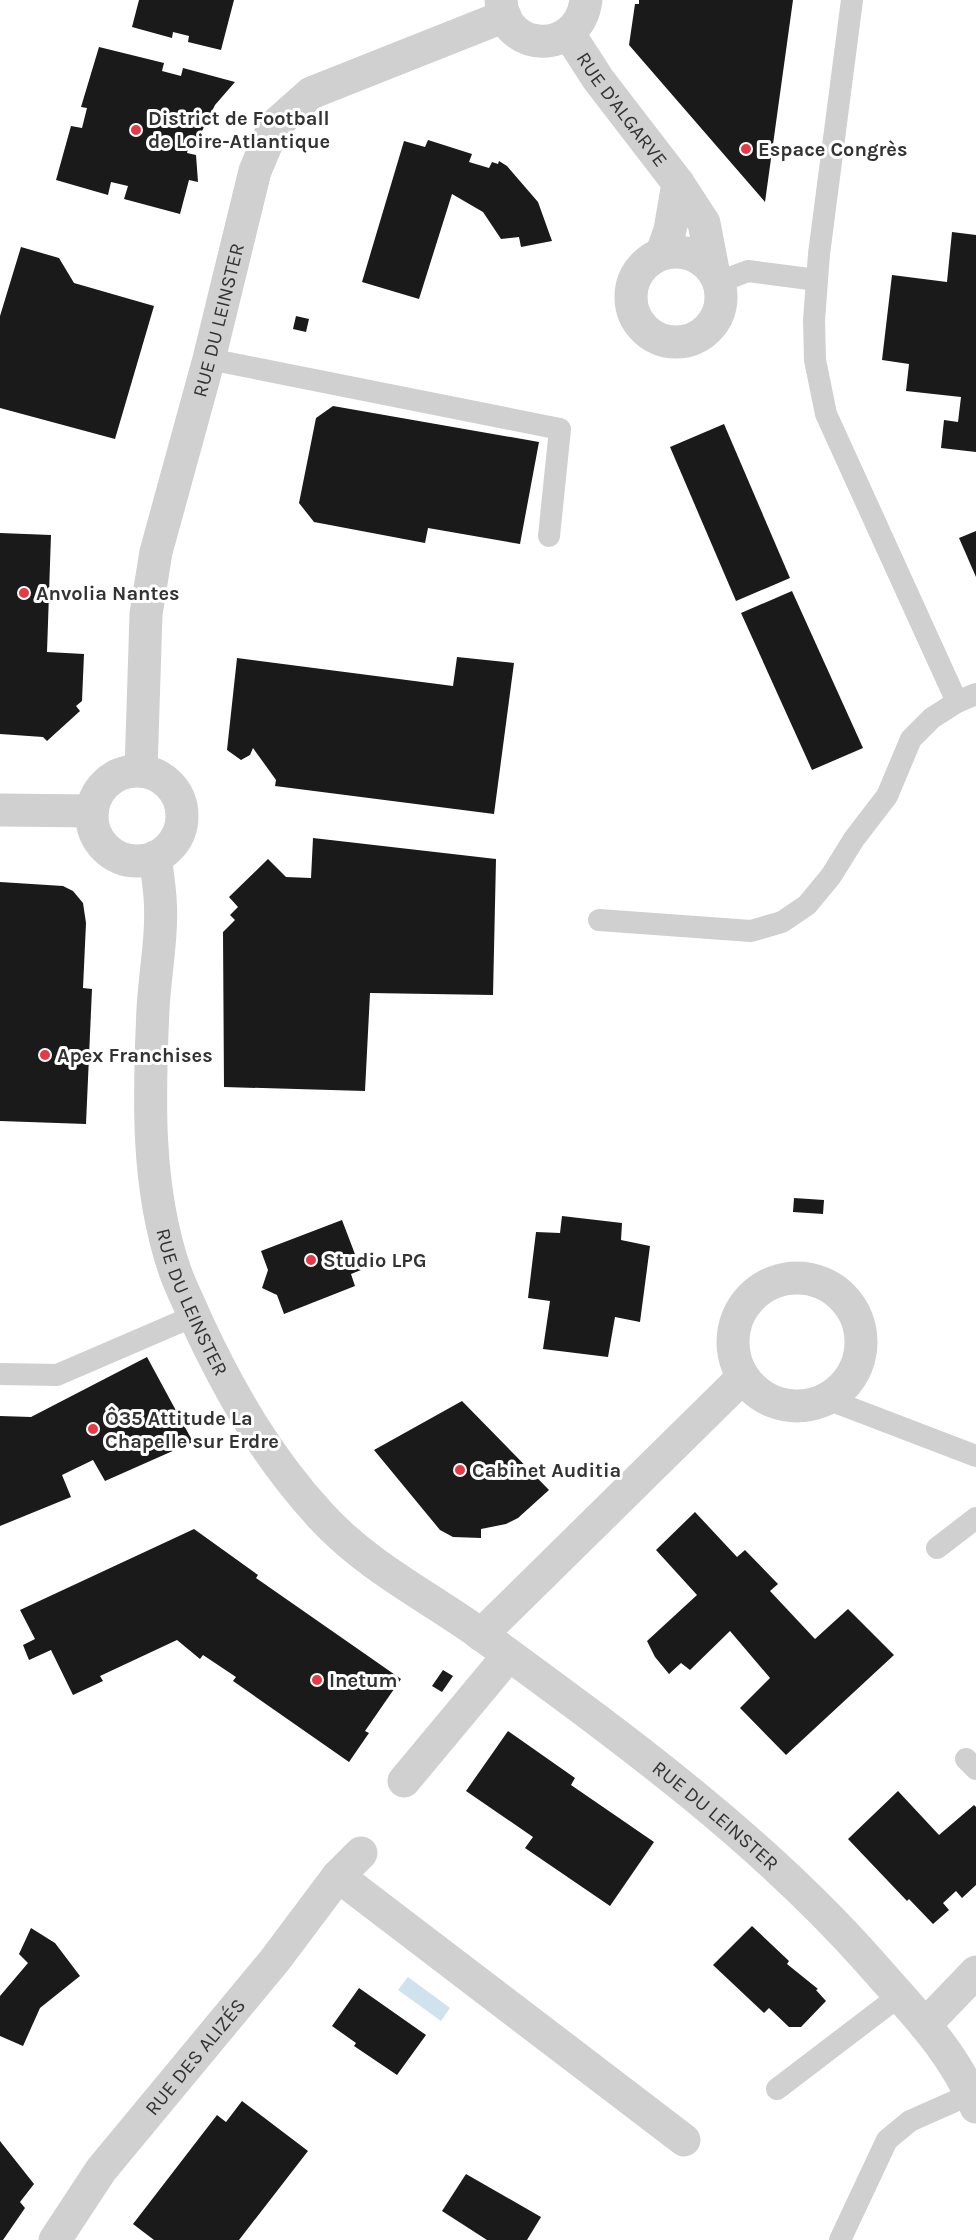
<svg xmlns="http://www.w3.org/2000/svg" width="976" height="2240" viewBox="0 0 976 2240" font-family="Karla,sans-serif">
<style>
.water{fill:#cfe2ee}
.building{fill:#1a1a1a}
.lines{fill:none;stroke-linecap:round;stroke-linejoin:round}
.lane{stroke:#d0d0d0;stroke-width:22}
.street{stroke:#d0d0d0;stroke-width:33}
.poi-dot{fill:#e63946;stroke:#fff;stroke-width:2}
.labels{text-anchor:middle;stroke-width:6;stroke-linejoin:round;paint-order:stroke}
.street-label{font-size:20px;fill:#333;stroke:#fff}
.poi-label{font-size:20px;font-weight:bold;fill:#333;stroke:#fff;text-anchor:start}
</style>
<rect width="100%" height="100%" fill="#fff"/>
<path class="water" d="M408,1977l42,31 -9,13 -43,-31z"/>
<g class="building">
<path d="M139,0h95l-13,50 -33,-8 1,-6 -16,-4 -1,6 -40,-11z"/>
<path d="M639,0h154l-28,202 -136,-157 6,-41h4z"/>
<path d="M99,47l65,16 -2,8 19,5 2,-8 52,14 -20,23 -17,34 -7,-1 -4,15 9,2 2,27 -9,-2 -9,34 -56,-15 4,-13 -17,-4 -3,13 -52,-15 15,-54 11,2 5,-20 -6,-1z"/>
<path d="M428,140l44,14 -3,8 20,6 3,-6 6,2 1,-3 8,5 31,36 14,39 -31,6 -2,-10 -18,2 -18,-27 -31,-18 -33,105 -57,-17 42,-141 21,6z"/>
<path d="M952,232l24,3v217l-35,-4 3,-28 14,2 3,-25 -55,-6 3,-27 -27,-4 10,-85 55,7z"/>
<path d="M21,247l38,11 15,25 80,23 -39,133 -115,-31v-92z"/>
<path d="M296,316l13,3 -3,13 -13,-3z"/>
<path d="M333,406l206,36 -19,102 -92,-16 -3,15 -111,-21 -15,-19 17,-85z"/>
<path d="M724,424l66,154 -54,23 -66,-154z"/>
<path d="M976,531v46l-17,-39z"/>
<path d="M0,533l51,2 -4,117 37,2 -2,47 -6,5 4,5 -33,30 -4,-4 -43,-3z"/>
<path d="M792,591l71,157 -51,22 -71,-157z"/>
<path d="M457,657l57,6 -20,151 -219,-28 1,-6 -23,-32 -3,7 -9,5 -14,-10 10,-92 216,28z"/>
<path d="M313,838l183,21 -3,136 -123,-2 -5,98 -141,-4 -1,-155 12,-12 -5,-5 8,-8 -9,-10 39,-38 18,18 25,1z"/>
<path d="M0,882l63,4 10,5 10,12 3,20 -3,65 9,1 -6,135 -86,-3z"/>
<path d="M794,1198l30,2 -1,14 -30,-2z"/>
<path d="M562,1216l60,7 -1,17 29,6 -10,76 -25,-5 -7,40 -65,-8 7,-48 -22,-3 8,-66 24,1z"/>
<path d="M342,1220l19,50 -10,4 4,12 -71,28 -7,-19 -15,-7 6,-18 -7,-19z"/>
<path d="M147,1357l46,85 -88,39 -12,-21 -31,15 9,22 -71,29v-110l31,1z"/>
<path d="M462,1401l87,89 -31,28 -12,6 -25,5v9l-28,-1 -13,-7 -66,-80z"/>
<path d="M695,1512l42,45 8,-7 33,34 -8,7 45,48 33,-30 46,46 -108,100 -46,-47 30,-30 -40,-47 -40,39 -9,-7 -12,11 -14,-17 -8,-16 50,-46 -41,-45z"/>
<path d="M194,1529l64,46 -2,3 145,101 -36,52 4,2 -20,29 -116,-81 3,-4 -33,-22 -3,4 -23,-19 -77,36 3,5 -30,14 -22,-45 -22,10 -6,-15 12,-6 -15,-29z"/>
<path d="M443,1670l10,6 -11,16 -10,-6z"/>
<path d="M508,1731l67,47 -4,7 83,57 -44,64 -85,-58 8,-11 -67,-46z"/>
<path d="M898,1791l41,44 35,-30 2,2v78l-14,13 -6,-7 -13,12 6,7 -16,14 -24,-25 -2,2 -59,-62z"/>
<path d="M752,1926l37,35 -2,3 31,25 -2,1 10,11 -25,26h-12l-20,-19 -5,5 -51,-48z"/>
<path d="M31,1928l24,15 25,33 -40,32 -17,38 -23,-10v-40l28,-33 -9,-9z"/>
<path d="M359,1988l67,47 -29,40 -43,-29 2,-3 -24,-17z"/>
<path d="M242,2101l66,50 -69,89h-85l-21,-16 84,-109 9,7z"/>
<path d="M0,2141l34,43 -14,18 5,6 -22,32h-3z"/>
<path d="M466,2174l75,43 -14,23h-40l-45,-29z"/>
</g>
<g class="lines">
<g class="lane">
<path d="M852,0l-33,254 -5,66 1,40 11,54 131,288 19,-8"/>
<path d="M719,282l29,-11 69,9"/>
<path d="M209,359l351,70 -11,107"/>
<path d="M599,920l152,11 31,-9 25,-17 24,-29 23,-37 33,-43 24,-57 21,-21 25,-16"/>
<path d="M0,1374l57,1 137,-59"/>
<path d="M827,1399l149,57"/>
<path d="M937,1548l39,-30"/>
<path d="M966,1759l10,10"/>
<path d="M777,2089l122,-93"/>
<path d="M840,2240l47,-100 23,-19 61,-27"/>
</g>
<g class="street">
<path d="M501,0c3,54 78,56 85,0"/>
<path id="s1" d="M569,34l29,45 80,104 26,40 9,47"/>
<circle cx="676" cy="297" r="45"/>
<path d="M662,253l8,-23 8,-47"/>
<path id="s2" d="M141,771l5,-157 10,-62 53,-193 46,-188 19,-45 37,-33 194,-77"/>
<circle cx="137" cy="816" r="45"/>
<path d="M0,810l92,1"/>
<path id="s3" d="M155,857c2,13 4,27 5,40 3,36 -5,75 -7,112 -4,87 -7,178 22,262 6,17 15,34 22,51 33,71 71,137 125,195 46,50 106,79 160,118 135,99 274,199 386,325 40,46 85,89 108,147"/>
<circle cx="797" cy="1342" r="64"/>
<path d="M481,1635l262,-258"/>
<path d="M404,1781l104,-125"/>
<path d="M338,1876l346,264"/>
<path d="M925,2025l51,-53"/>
<path id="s4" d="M55,2240l46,-70 174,-210 63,-84 23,-23"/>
</g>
</g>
<g class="poi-dot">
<circle cx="136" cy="130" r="6"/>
<circle cx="746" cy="149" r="6"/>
<circle cx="24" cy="593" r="6"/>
<circle cx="45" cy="1055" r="6"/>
<circle cx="311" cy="1260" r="6"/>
<circle cx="93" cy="1429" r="6"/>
<circle cx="460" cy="1470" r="6"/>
<circle cx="317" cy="1680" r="6"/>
</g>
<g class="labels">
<g class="street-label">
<text dy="7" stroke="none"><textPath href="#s1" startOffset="92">RUE D'ALGARVE</textPath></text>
<text dy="7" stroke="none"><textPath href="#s2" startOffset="460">RUE DU LEINSTER</textPath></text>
<text dy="7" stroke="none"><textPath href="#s3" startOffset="452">RUE DU LEINSTER</textPath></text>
<text dy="7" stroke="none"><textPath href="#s3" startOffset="1200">RUE DU LEINSTER</textPath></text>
<text dy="7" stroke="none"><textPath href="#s4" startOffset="231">RUE DES ALIZÉS</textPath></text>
</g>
<g class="poi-label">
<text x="148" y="125">District de Football<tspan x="148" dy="23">de Loire-Atlantique</tspan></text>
<text x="758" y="156">Espace Congrès</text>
<text x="36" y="600">Anvolia Nantes</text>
<text x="57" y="1062">Apex Franchises</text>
<text x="323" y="1267">Studio LPG</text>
<text x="105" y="1425">Ô35 Attitude La<tspan x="105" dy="23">Chapelle sur Erdre</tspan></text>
<text x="472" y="1477">Cabinet Auditia</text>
<text x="329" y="1687">Inetum</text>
</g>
</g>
</svg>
